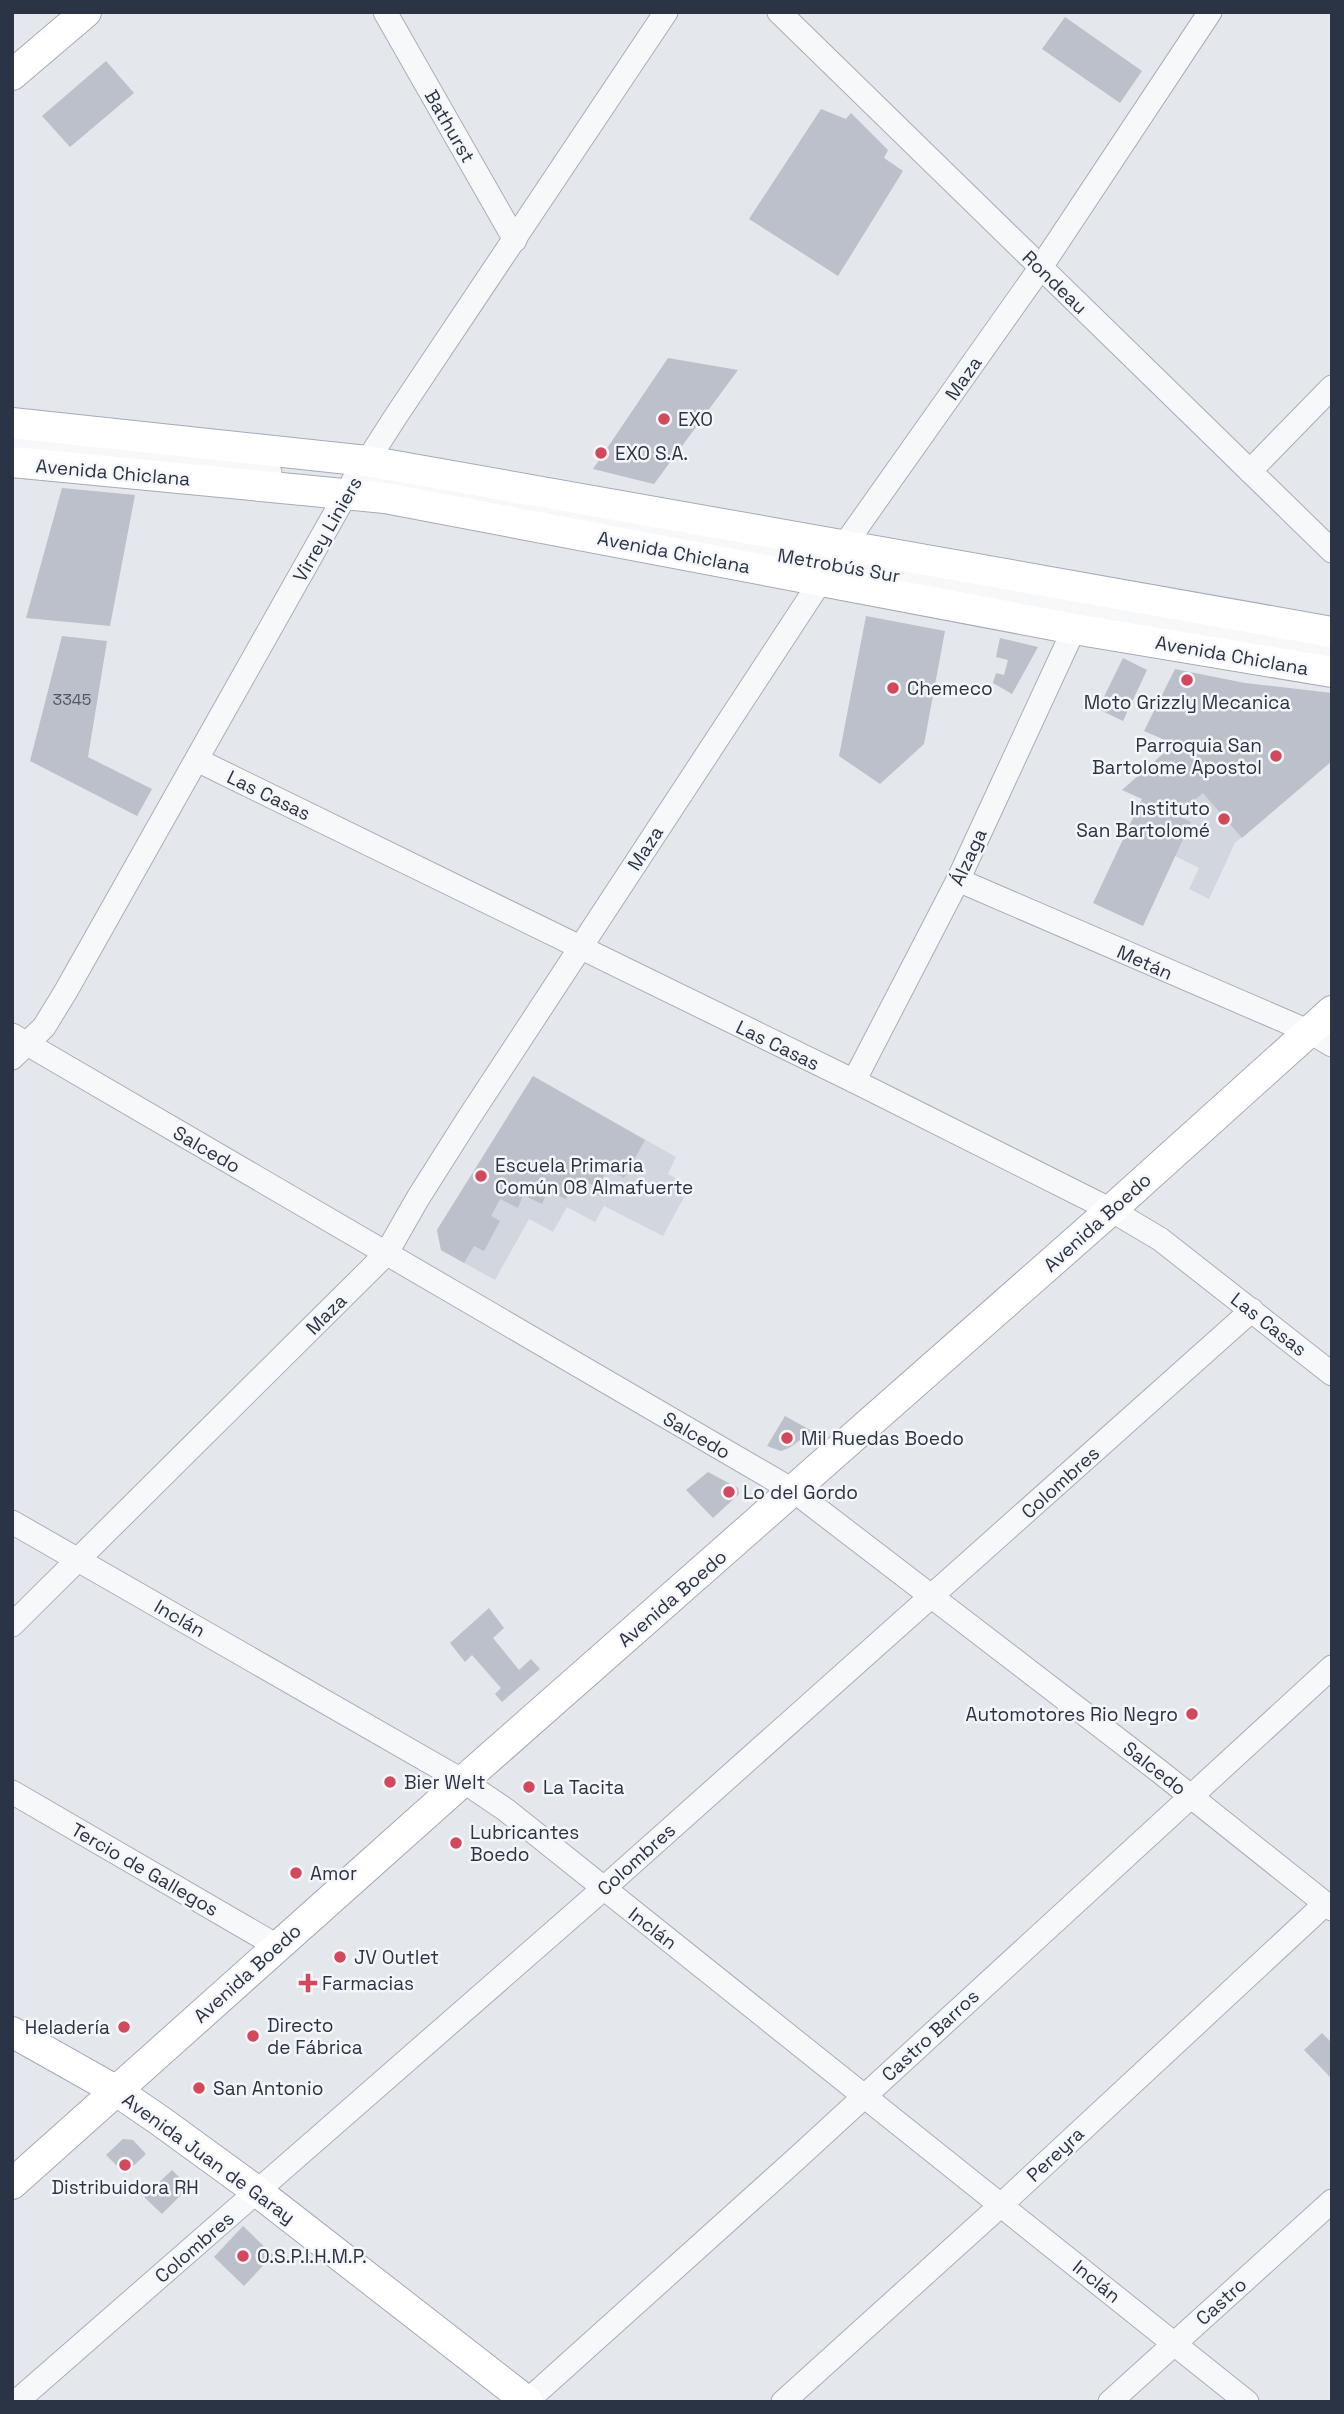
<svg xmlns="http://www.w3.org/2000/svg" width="1344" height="2414" viewBox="0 0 1344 2414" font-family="'Space Grotesk',sans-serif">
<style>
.built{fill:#d2d6de}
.building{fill:#bbc0ca}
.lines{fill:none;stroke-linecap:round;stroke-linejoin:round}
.minor-casing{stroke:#a9aeb7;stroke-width:25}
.major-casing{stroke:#a3abb8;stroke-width:32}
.minor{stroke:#f7f8fa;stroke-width:23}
.major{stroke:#fff;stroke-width:30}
.poi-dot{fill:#d1495b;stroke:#f4f6f9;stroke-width:2.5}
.labels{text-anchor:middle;stroke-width:5;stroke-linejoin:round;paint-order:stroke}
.number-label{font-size:16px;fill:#4f5766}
.street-label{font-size:19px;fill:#2b3445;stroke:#f4f6f9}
.poi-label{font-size:19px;fill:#2b3445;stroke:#f4f6f9;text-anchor:start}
</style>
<rect width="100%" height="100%" fill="#e4e7ec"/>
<g class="built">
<path d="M1332,761l-97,82 -26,56 -20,-10 10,-21 -24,-12 1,-41 44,-37z"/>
<path d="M533,1076l143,81 -8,17 22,12 -27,50 -59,-30 -9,16 -28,-15 -14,25 -24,-13 -34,61 -54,-30 -4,-20z"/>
</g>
<g class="building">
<path d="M1065,17l77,54 -22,32 -78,-54z"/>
<path d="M106,61l28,32 -64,54 -28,-31z"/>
<path d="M821,109l25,10 5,-6 37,37 -4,8 19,13 -65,105 -89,-57z"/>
<path d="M668,358l70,12 -84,114 -61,-15z"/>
<path d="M62,488l73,7 -25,131 -84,-8z"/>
<path d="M866,616l79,15 -21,113 -44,40 -41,-28z"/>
<path d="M62,636l45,5 -19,116 64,32 -15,27 -107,-55z"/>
<path d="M1000,638l38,9 -26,47 -19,-11 3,-10 8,2 4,-15 -12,-3z"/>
<path d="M1123,658l24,12 -24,51 -25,-12z"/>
<path d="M1175,669l70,14 87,10v68l-90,77 -39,-45 -27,22 15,7 -48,104 -50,-23 49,-104 -20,-9 52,-46 -30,-13z"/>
<path d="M533,1076l112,64 -21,38 -17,-9 -9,19 -22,-11 -10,22 -18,-8 -6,13 -19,-9 -5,13 -18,-9 -9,17 9,5 -16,30 -10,-5 -10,17 -23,-13 -4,-20z"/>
<path d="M785,1416l27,15 -23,17 -8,3 -14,-5z"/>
<path d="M708,1472l30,16 1,6 -26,24 -27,-28z"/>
<path d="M489,1608l15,20 -11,10 26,32 12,-11 9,10 -38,33 -7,-8 6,-6 -29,-33 -7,7 -15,-19z"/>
<path d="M1322,2033l10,10v36l-28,-29z"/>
<path d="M123,2139l10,1 13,14 -21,20 -19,-19z"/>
<path d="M172,2170l17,17 -27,27 -18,-17z"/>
<path d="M243,2226l30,29 -29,31 -30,-29z"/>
</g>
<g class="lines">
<g class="minor-casing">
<g id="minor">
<path d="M385,12l130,228"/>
<path d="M779,12l553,539"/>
<path d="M12,445l258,27"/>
<path d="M1250,471l82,-84"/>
<path d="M353,481l39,2 654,121 60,5 226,42"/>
<path d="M197,760l657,321 257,129 49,29 172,135"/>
<path d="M958,880l352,152 22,13"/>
<path d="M12,1035l782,456 365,280 173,138"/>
<path d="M12,1058l32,-31 22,-36 280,-497 50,-78 270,-404"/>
<path d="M854,1081l104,-201 116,-251"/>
<path d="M12,1522l451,259 43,29 741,592"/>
<path d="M12,1625l374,-371 32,-56 50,-79 375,-572 198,-280 169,-255"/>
<path d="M12,1792l265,154"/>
<path d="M16,2402l587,-513 649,-579"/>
<path d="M526,2402l269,-242 537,-493"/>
<path d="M783,2402l218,-197 324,-301"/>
<path d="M1110,2402l222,-201"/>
</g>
</g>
<g class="major-casing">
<g id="major">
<path d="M12,75l74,-63"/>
<path d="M12,423l355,38 965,171"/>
<path d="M12,462l373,36 689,131 258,43"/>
<path d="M12,2032l103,58 44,30 99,72 270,210"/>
<path d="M12,2184l451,-403 648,-571 221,-199"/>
</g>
</g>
<use href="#minor" class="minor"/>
<use href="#major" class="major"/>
</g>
<g class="poi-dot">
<circle cx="664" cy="419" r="7"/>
<circle cx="601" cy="453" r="7"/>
<circle cx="1187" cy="680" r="7"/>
<circle cx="893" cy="688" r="7"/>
<circle cx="1276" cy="756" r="7"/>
<circle cx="1224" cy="819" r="7"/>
<circle cx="481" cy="1176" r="7"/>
<circle cx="787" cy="1438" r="7"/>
<circle cx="729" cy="1492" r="7"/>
<circle cx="1192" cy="1714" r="7"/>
<circle cx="390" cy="1782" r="7"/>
<circle cx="529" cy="1787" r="7"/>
<circle cx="456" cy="1843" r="7"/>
<circle cx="296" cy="1873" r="7"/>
<circle cx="340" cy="1957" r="7"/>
<path d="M304.5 1972.5h7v7h7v7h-7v7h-7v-7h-7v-7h7z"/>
<circle cx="124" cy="2027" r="7"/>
<circle cx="253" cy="2036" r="7"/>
<circle cx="199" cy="2088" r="7"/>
<circle cx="125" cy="2165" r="7"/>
<circle cx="243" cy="2256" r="7"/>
</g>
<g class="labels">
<g class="number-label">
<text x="72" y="705">3345</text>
</g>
<g class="street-label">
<text transform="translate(450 126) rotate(60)" y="7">Bathurst</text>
<text transform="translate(1055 282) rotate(44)" y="7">Rondeau</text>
<text transform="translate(963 378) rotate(-55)" y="7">Maza</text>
<text transform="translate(113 472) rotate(5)" y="7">Avenida Chiclana</text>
<text transform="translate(327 529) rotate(-60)" y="7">Virrey Liniers</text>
<text transform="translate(674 552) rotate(11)" y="7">Avenida Chiclana</text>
<text transform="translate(839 565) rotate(10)" y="7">Metrobús Sur</text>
<text transform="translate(1232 655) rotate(10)" y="7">Avenida Chiclana</text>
<text transform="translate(269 795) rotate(26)" y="7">Las Casas</text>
<text transform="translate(645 848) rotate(-57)" y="7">Maza</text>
<text transform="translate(968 857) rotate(-65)" y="7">Álzaga</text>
<text transform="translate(1145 962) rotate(24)" y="7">Metán</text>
<text transform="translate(778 1045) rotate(26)" y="7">Las Casas</text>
<text transform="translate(207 1149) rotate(30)" y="7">Salcedo</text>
<text transform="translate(1097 1222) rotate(-42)" y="7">Avenida Boedo</text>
<text transform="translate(326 1314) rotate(-45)" y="7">Maza</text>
<text transform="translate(1269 1324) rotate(38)" y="7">Las Casas</text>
<text transform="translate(697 1435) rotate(30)" y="7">Salcedo</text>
<text transform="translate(1060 1482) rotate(-42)" y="7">Colombres</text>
<text transform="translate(672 1598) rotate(-41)" y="7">Avenida Boedo</text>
<text transform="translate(180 1618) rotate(30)" y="7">Inclán</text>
<text transform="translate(1155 1768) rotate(38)" y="7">Salcedo</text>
<text transform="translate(636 1859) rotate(-42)" y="7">Colombres</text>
<text transform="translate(145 1869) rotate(30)" y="7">Tercio de Gallegos</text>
<text transform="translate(653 1928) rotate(38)" y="7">Inclán</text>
<text transform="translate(247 1973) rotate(-42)" y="7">Avenida Boedo</text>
<text transform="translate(930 2035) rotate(-43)" y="7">Castro Barros</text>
<text transform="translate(1055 2154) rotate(-43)" y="7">Pereyra</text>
<text transform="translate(209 2158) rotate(36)" y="7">Avenida Juan de Garay</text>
<text transform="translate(194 2247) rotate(-41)" y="7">Colombres</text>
<text transform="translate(1097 2281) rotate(39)" y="7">Inclán</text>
<text transform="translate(1221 2301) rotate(-42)" y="7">Castro</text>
</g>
<g class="poi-label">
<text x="678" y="426">EXO</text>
<text x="615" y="460">EXO S.A.</text>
<text x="907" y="695">Chemeco</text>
<text x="1187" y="709" text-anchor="middle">Moto Grizzly Mecanica</text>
<text x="1262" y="752" text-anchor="end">Parroquia San<tspan x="1262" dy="22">Bartolome Apostol</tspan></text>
<text x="1210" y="815" text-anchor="end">Instituto<tspan x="1210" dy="22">San Bartolomé</tspan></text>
<text x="495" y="1172">Escuela Primaria<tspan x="495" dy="22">Común 08 Almafuerte</tspan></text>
<text x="801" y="1445">Mil Ruedas Boedo</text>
<text x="743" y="1499">Lo del Gordo</text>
<text x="1178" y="1721" text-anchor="end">Automotores Rio Negro</text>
<text x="404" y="1789">Bier Welt</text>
<text x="543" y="1794">La Tacita</text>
<text x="470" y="1839">Lubricantes<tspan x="470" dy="22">Boedo</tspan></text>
<text x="310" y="1880">Amor</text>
<text x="354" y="1964">JV Outlet</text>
<text x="322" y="1990">Farmacias</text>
<text x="267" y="2032">Directo<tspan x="267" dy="22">de Fábrica</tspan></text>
<text x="110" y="2034" text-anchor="end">Heladería</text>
<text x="213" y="2095">San Antonio</text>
<text x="125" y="2194" text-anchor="middle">Distribuidora RH</text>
<text x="257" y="2263">O.S.P.I.H.M.P.</text>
</g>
</g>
<rect width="1344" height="2414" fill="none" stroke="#2b3445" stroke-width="28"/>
</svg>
